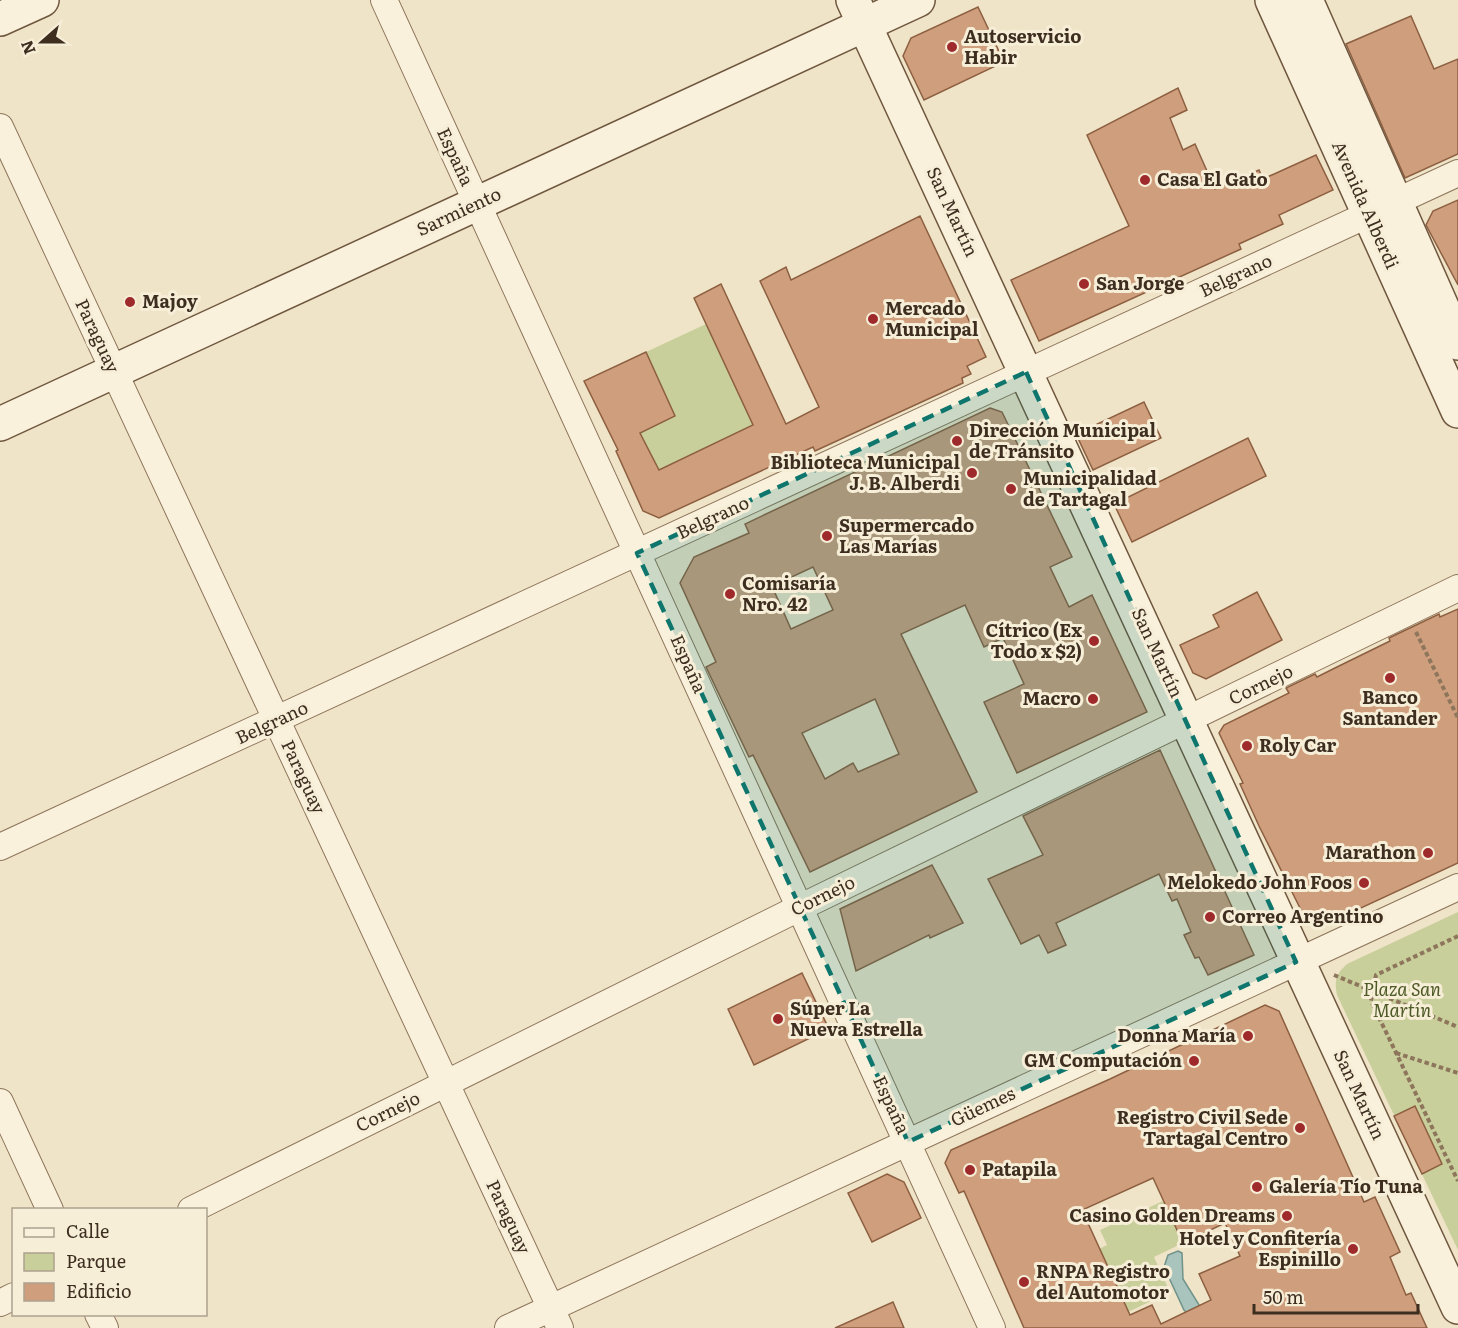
<svg xmlns="http://www.w3.org/2000/svg" width="1458" height="1328" viewBox="0 0 1458 1328" font-family="Literata,serif">
<style>
.green{fill:#c9cf9b}
.water{fill:#a9c4bc;stroke:#6f938a;stroke-width:1.5}
.building{fill:#cf9f7d;stroke:#8d5f41;stroke-width:1.5;fill-rule:evenodd}
.lines{fill:none;stroke-linecap:round;stroke-linejoin:round}
.street-casing{stroke:#8d765c;stroke-width:28}
.secondary-casing{stroke:#6f573f;stroke-width:36}
.path{stroke:#8d765c;stroke-width:4;stroke-dasharray:4.5 3;stroke-linecap:butt}
.street{stroke:#faf1dc;stroke-width:26}
.secondary{stroke:#faf1dc;stroke-width:33}
.marked{fill:#0f766e;fill-opacity:0.2;stroke:#0f766e;stroke-width:4.5;stroke-dasharray:12 8;stroke-linejoin:round}
.poi-dot{fill:#9e2a2b;stroke:#f7eed8;stroke-width:2}
.labels{text-anchor:middle;stroke-width:6;stroke-linejoin:round;paint-order:stroke}
.poi-label{font-size:18px;font-weight:bold;fill:#3d2e20;stroke:#f7eed8;text-anchor:start}
.street-label{font-size:18px;fill:#3d2e20;stroke:#f7eed8}
.park-label{font-size:18px;font-style:italic;fill:#4d5a26;stroke:#f7eed8}
</style>
<rect width="100%" height="100%" fill="#f0e4c8"/>
<g class="green">
<path d="M706,324l47,101 -94,45 -19,-37 35,-17 -29,-64z"/>
<path d="M1458,912v338l-121,-255c-3,-15 -1,-21 10,-31z"/>
<path d="M1163,1201l20,42 -29,14 16,35 -42,20 -29,-63 8,-4 -7,-15z"/>
</g>
<path class="water" d="M1178,1251l4,2 1,26 18,29 -14,5 -3,-3 -20,-43 4,-12z"/>
<g class="building">
<path d="M978,7l26,55 -80,38 -21,-44 8,-18z"/>
<path d="M1411,16l23,53 24,-10v95l-53,24 -59,-134z"/>
<path d="M1178,88l9,22 -17,8 13,32 12,-6 20,45 44,-19 4,9 53,-24 17,35 -54,25 4,9 -44,20 2,5 -202,92 -28,-61 118,-54 -42,-91z"/>
<path d="M1458,200v85l-32,-60 7,-14z"/>
<path d="M920,216l66,141 -19,9 4,8 -9,4 1,5 -148,68 -2,-4 -154,71 -16,-7 -27,-60 2,-1 -34,-69 62,-29 29,64 -35,17 19,37 94,-45 -59,-127 27,-14 65,140 33,-17 -59,-126 26,-14 5,13z"/>
<path d="M1144,402l17,36 -68,32 -17,-36z"/>
<path d="M990,408l12,4 70,145 -22,10 19,40 23,-12 55,117 -130,61 -33,-71 40,-18 -21,-46 -19,9 -19,-42 -64,29 76,158 -167,80 -57,-117 -4,2 -43,-90 10,-5 -36,-79 14,-26 55,-24 -4,-9zM813,567l20,43 -42,19 -19,-43zM875,699l24,55 -41,18 -5,-9 -28,16 -23,-46z"/>
<path d="M1248,438l18,38 -134,66 -18,-38z"/>
<path d="M1257,592l25,48 -76,39 -13,-6 -13,-28 39,-18 -6,-12z"/>
<path d="M1458,609v254l-138,64 -13,-5 -48,-96 -19,-42 3,-1 -24,-50 5,-8 65,-32 -3,-5 29,-14 2,3 20,-10 53,-26 -1,-3 50,-24 1,3z"/>
<path d="M1160,750l94,205 -46,20 -9,-18 -4,1 -11,-23 7,-3 -14,-33 -5,2 -13,-27 -103,49 10,22 -18,8 -9,-18 -18,9 -33,-65 55,-24 -20,-39z"/>
<path d="M932,865l31,58 -33,15 -1,-3 -73,36 -16,-62z"/>
<path d="M802,973l27,56 -75,36 -26,-56z"/>
<path d="M1265,1005l14,6 85,191 11,-5 25,55 -10,5 16,38 5,-2 16,35h-403l-60,-137 -5,2 -14,-30 6,-13 159,-71zM1153,1178l30,65 42,-20 15,33 -41,18 12,26 -50,24 -9,-19 -22,10 -48,-105z"/>
<path d="M1415,1106l27,58 -20,10 -28,-58z"/>
<path d="M887,1174l17,8 17,36 -49,24 -24,-49z"/>
<path d="M893,1302l11,26h-69z"/>
</g>
<g class="lines">
<g class="street-casing">
<g id="street">
<path d="M384,0l608,1328"/>
<path d="M0,127l560,1201"/>
<path d="M0,847l1458,-674"/>
<path d="M0,1102l50,108"/>
<path d="M191,1210l608,-302 659,-320"/>
<path d="M0,1303l14,-7"/>
<path d="M98,1314l7,14"/>
<path d="M508,1328l950,-441"/>
</g>
</g>
<g class="secondary-casing">
<g id="secondary">
<path d="M853,0l605,1307"/>
<path d="M1272,0l186,411"/>
<path d="M1306,0l152,343"/>
<path d="M0,19l42,-19"/>
<path d="M0,424l918,-424"/>
</g>
</g>
<g class="path">
<path d="M1416,632l42,86"/>
<path d="M1458,936l-82,39 -5,26 87,180"/>
<path d="M1334,975l124,52"/>
<path d="M1396,1053l62,20"/>
</g>
<use href="#street" class="street"/>
<use href="#secondary" class="secondary"/>
</g>
<path class="marked" d="M1026,372l270,590 -388,180 -271,-589z"/>
<g class="poi-dot">
<circle cx="952" cy="47" r="6"/>
<circle cx="1145" cy="180" r="6"/>
<circle cx="1084" cy="284" r="6"/>
<circle cx="130" cy="302" r="6"/>
<circle cx="873" cy="319" r="6"/>
<circle cx="957" cy="441" r="6"/>
<circle cx="972" cy="473" r="6"/>
<circle cx="1011" cy="489" r="6"/>
<circle cx="827" cy="536" r="6"/>
<circle cx="730" cy="594" r="6"/>
<circle cx="1094" cy="641" r="6"/>
<circle cx="1390" cy="678" r="6"/>
<circle cx="1093" cy="699" r="6"/>
<circle cx="1247" cy="746" r="6"/>
<circle cx="1428" cy="853" r="6"/>
<circle cx="1364" cy="883" r="6"/>
<circle cx="1210" cy="917" r="6"/>
<circle cx="778" cy="1019" r="6"/>
<circle cx="1248" cy="1036" r="6"/>
<circle cx="1194" cy="1061" r="6"/>
<circle cx="1300" cy="1128" r="6"/>
<circle cx="970" cy="1170" r="6"/>
<circle cx="1257" cy="1187" r="6"/>
<circle cx="1287" cy="1216" r="6"/>
<circle cx="1353" cy="1249" r="6"/>
<circle cx="1024" cy="1282" r="6"/>
</g>
<g class="labels">
<g class="poi-label">
<text x="964" y="43">Autoservicio<tspan x="964" dy="21">Habir</tspan></text>
<text x="1157" y="186">Casa El Gato</text>
<text x="1096" y="290">San Jorge</text>
<text x="142" y="308">Majoy</text>
<text x="885" y="315">Mercado<tspan x="885" dy="21">Municipal</tspan></text>
<text x="969" y="437">Dirección Municipal<tspan x="969" dy="21">de Tránsito</tspan></text>
<text x="960" y="469" text-anchor="end">Biblioteca Municipal<tspan x="960" dy="21">J. B. Alberdi</tspan></text>
<text x="1023" y="485">Municipalidad<tspan x="1023" dy="21">de Tartagal</tspan></text>
<text x="839" y="532">Supermercado<tspan x="839" dy="21">Las Marías</tspan></text>
<text x="742" y="590">Comisaría<tspan x="742" dy="21">Nro. 42</tspan></text>
<text x="1082" y="637" text-anchor="end">Cítrico (Ex<tspan x="1082" dy="21">Todo x $2)</tspan></text>
<text x="1390" y="704" text-anchor="middle">Banco<tspan x="1390" dy="21">Santander</tspan></text>
<text x="1081" y="705" text-anchor="end">Macro</text>
<text x="1259" y="752">Roly Car</text>
<text x="1416" y="859" text-anchor="end">Marathon</text>
<text x="1352" y="889" text-anchor="end">Melokedo John Foos</text>
<text x="1222" y="923">Correo Argentino</text>
<text x="790" y="1015">Súper La<tspan x="790" dy="21">Nueva Estrella</tspan></text>
<text x="1236" y="1042" text-anchor="end">Donna María</text>
<text x="1182" y="1067" text-anchor="end">GM Computación</text>
<text x="1288" y="1124" text-anchor="end">Registro Civil Sede<tspan x="1288" dy="21">Tartagal Centro</tspan></text>
<text x="982" y="1176">Patapila</text>
<text x="1269" y="1193">Galería Tío Tuna</text>
<text x="1275" y="1222" text-anchor="end">Casino Golden Dreams</text>
<text x="1341" y="1245" text-anchor="end">Hotel y Confitería<tspan x="1341" dy="21">Espinillo</tspan></text>
<text x="1036" y="1278">RNPA Registro<tspan x="1036" dy="21">del Automotor</tspan></text>
</g>
<g class="street-label">
<text transform="translate(455 157) rotate(65)" y="6">España</text>
<text transform="translate(1365 205) rotate(66)" y="6">Avenida Alberdi</text>
<text transform="translate(459 212) rotate(-25)" y="6">Sarmiento</text>
<text transform="translate(952 212) rotate(65)" y="6">San Martín</text>
<text transform="translate(1236 276) rotate(-25)" y="6">Belgrano</text>
<text transform="translate(97 336) rotate(65)" y="6">Paraguay</text>
<text transform="translate(713 518) rotate(-25)" y="6">Belgrano</text>
<text transform="translate(1157 653) rotate(65)" y="6">San Martín</text>
<text transform="translate(688 664) rotate(66)" y="6">España</text>
<text transform="translate(1261 685) rotate(-26)" y="6">Cornejo</text>
<text transform="translate(272 723) rotate(-25)" y="6">Belgrano</text>
<text transform="translate(303 777) rotate(65)" y="6">Paraguay</text>
<text transform="translate(823 896) rotate(-26)" y="6">Cornejo</text>
<text transform="translate(1359 1095) rotate(65)" y="6">San Martín</text>
<text transform="translate(891 1105) rotate(65)" y="6">España</text>
<text transform="translate(983 1107) rotate(-25)" y="6">Güemes</text>
<text transform="translate(388 1112) rotate(-26)" y="6">Cornejo</text>
<text transform="translate(508 1217) rotate(65)" y="6">Paraguay</text>
</g>
<g class="park-label">
<text x="1402" y="996">Plaza San<tspan x="1402" dy="21">Martín</tspan></text>
</g>
</g>
<rect x="12" y="1208" width="195" height="108" fill="#f7eed8" stroke="#ada18e" stroke-width="1.5"/>
<rect x="24" y="1228" width="30" height="9" fill="#faf1dc" stroke="#ada18e" stroke-width="1.5"/>
<text x="66" y="1238" font-size="18" fill="#3d2e20">Calle</text>
<rect x="24" y="1253" width="30" height="18" fill="#c9cf9b" stroke="#ada18e" stroke-width="1.5"/>
<text x="66" y="1268" font-size="18" fill="#3d2e20">Parque</text>
<rect x="24" y="1283" width="30" height="18" fill="#cf9f7d" stroke="#ada18e" stroke-width="1.5"/>
<text x="66" y="1298" font-size="18" fill="#3d2e20">Edificio</text>
<g transform="translate(42 42) rotate(249)" stroke="#f7eed8" stroke-width="4.5" paint-order="stroke">
<path d="M0-4.5L10 22L0 15L-10 22Z" fill="#3d2e20"/>
<text y="-9" font-size="16" font-weight="bold" text-anchor="middle" fill="#3d2e20">N</text>
</g>
<path d="M1254 1304v9h164v-9" fill="none" stroke="#3d2e20" stroke-width="3"/>
<text x="1263" y="1304" font-size="18" fill="#3d2e20" stroke="#f7eed8" stroke-width="4.5" paint-order="stroke">50 m</text>
</svg>
